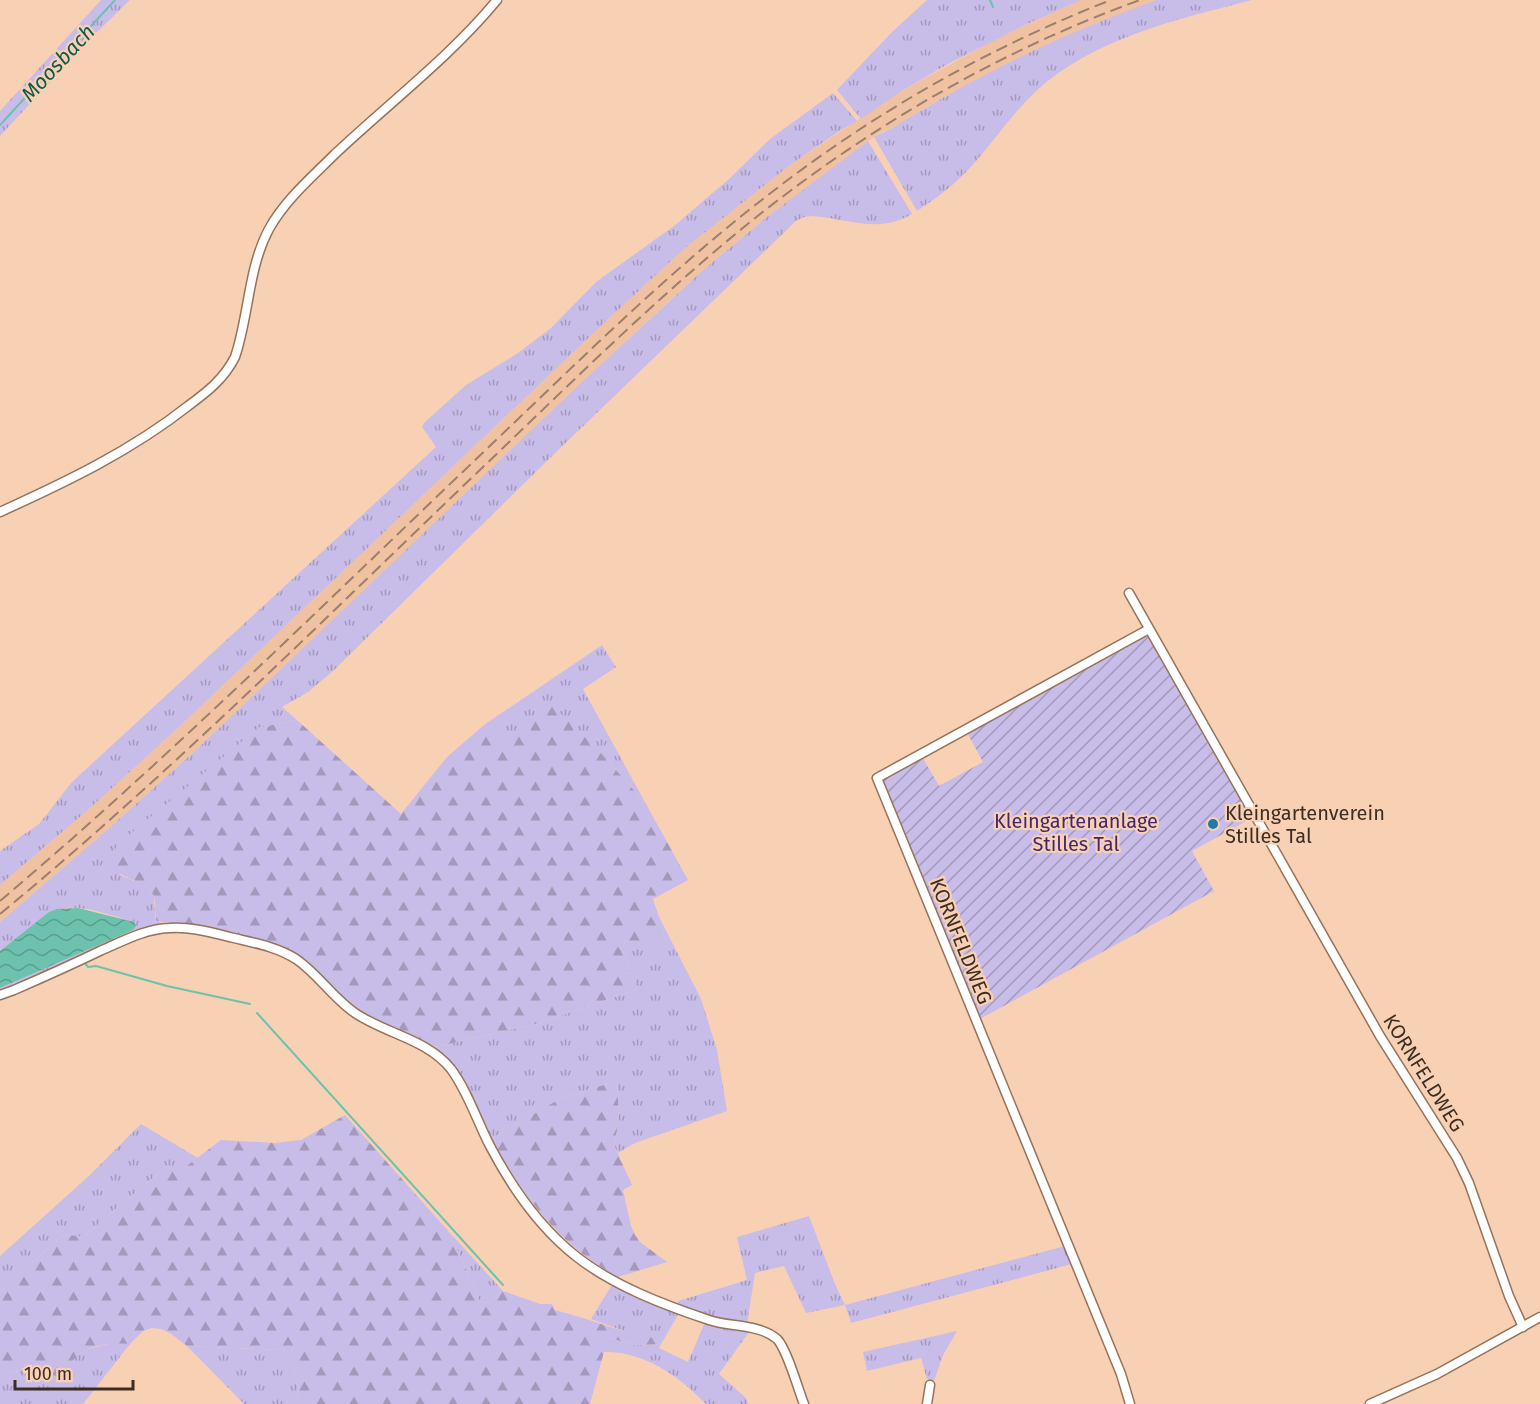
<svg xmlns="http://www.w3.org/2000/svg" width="1540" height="1404" viewBox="0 0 1540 1404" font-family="'Fira Sans',sans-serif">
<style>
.built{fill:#f0c2a2}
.grass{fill:url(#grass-tufts)}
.forest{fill:url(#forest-firs)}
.garden{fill:url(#garden-furrows)}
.water{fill:url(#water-waves)}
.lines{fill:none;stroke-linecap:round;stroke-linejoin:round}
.stream{stroke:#6dc2ae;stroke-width:2}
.minor-casing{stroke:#957259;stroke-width:11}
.minor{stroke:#fff;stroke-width:8}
.rail{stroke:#9a7f6b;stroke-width:2;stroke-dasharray:12 6;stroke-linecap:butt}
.poi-dot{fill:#207aa8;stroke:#f8d0b4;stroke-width:2}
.labels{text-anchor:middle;stroke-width:4.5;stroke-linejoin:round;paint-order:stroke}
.poi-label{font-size:20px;fill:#3c2d22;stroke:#f8d0b4;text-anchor:start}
.park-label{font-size:20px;fill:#42276f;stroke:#f8d0b4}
.street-label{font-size:20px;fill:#3c2d22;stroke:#f8d0b4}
.water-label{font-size:21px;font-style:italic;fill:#0f584a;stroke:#f8d0b4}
</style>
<defs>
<pattern id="grass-tufts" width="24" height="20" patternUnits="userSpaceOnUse" patternTransform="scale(1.5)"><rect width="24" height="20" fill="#c8bce8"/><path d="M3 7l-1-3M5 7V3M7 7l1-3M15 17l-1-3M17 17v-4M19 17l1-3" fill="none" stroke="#a499bc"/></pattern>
<pattern id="forest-firs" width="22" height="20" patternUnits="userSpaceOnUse" patternTransform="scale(1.5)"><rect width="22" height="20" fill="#c8bce8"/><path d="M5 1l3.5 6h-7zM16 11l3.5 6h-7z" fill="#a499bc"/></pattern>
<pattern id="garden-furrows" width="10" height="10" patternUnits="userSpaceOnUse" patternTransform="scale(1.5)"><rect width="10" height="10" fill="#c8bce8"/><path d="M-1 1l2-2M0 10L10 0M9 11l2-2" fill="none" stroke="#a499bc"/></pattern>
<pattern id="water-waves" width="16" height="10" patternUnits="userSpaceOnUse" patternTransform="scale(1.5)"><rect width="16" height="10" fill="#6dc2ae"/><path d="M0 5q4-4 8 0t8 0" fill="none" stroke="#5b9e8d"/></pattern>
</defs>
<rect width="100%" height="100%" fill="#f8d0b4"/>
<path class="built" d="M1081,0h76l-123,51 -99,51 -47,29h-5l-25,17 -4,6 -87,63 -65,54 -43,39 -463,440 -89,80 -107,92v-37l89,-76 89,-81 426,-405 80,-74 106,-84 110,-73 98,-54z"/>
<g class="grass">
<path d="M101,0h29l-35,34 -95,102v-25z"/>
<path d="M927,0h154l-58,26 -75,38 -48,28 -39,27 -24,-29 55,-58z"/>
<path d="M1157,0h95c-76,20 -161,38 -220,95 -24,24 -42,52 -65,76 -15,16 -32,28 -50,40l-43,-74c7,-4 14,-6 20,-10 83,-52 172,-95 263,-127z"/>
<path d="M833,93l24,28 -16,9 -51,35 -106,84 -80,74 -426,405 -89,81 -89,76v-34l39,-27 33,-42 364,-335 -14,-20 2,-4 42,-38 52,-32 33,-25 45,-46 78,-56 55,-47 41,-40z"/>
<path d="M868,141l44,73c-33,20 -63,5 -99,2l-9,1 -8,4 -247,238 -217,213 -24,20 -26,15 15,13 -39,8 -138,147 24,10 10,10 1,23 6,5 -22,7 -139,61v-3l133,-58 1,-8c-27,-7 -58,-22 -85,-9l-49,38v-29l107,-92 89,-80 387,-369 119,-110 65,-54z"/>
<path d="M602,645l14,22 -33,22 63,115 -46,-52 -98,-9 -18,-18z"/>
<path d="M658,915l43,84 16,51 10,61 -92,32 -17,10 -4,-8 5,-25 -2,-39 -54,16 -72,42 -55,-92 103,-24 99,-34 -17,-41 5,-7c17,0 19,11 36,0l2,-9z"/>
<path d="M141,1124l57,34 -22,16 -8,-9 -85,72 -13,-2 -9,2 -61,55v-36l91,-82z"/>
<path d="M809,1216l26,68 10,21 220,-59 7,18 -221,59 -6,-18 -39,8 -22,-47 -29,7 -8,51 -36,-7 -33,-13v-3l69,-21 -10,-43z"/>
<path d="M450,1233l53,58 -15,12 -8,-1z"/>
<path d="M613,1283l63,28 2,4 -14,24 -23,-2 -50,-18z"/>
<path d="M705,1322l44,10 -30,42 27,24 2,6h-42c-27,-28 -62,-53 -103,-52l5,-15 24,8 29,-1 -2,4 29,14z"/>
<path d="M957,1331l-14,24 -9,26 -7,-2 -6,-21 -54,13 -4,-19z"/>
<path d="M114,1343l16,1 -47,60h-83v-25c18,-14 38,-7 56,2 18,-26 26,-33 58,-38z"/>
<path d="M187,1346l95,4c14,17 15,33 17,54h-55z"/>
</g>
<g class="forest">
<path d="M553,706l47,46 46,52 42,76 -35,19 11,33 -2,9c-17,12 -19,0 -36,0l-5,7 17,41 -99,34 -103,24 -78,-36 -49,-47 -26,-17 -75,-19 -51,-7c-4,-9 1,-20 -5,-28 -16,-20 -56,-14 -34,-49l140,-116 39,-8 104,94 46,-57 37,-32 19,18z"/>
<path d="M617,1081l2,39 -5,25 18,40 -9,5 8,36 4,9 5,7 27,20 -49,15c-57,-30 -96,-82 -127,-138l72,-42z"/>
<path d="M345,1115l105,118 30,69 8,1 15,-12 37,13h12l3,6c36,9 71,25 109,29l-3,5 -29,1 -24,-8 -18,67h-291c-2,-21 -3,-37 -17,-54l-95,-4 -17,-13 -9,-4 -9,-1 -9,3 -13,13c-38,-3 -53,7 -74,37 -18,-10 -38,-16 -56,-2v-87l61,-55 9,-2 13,2 85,-72 8,9 45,-34 54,3 26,-3z"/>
</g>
<path class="garden" d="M1144,636l5,1 4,5 99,176 -60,33 22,40 -236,129 -95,-234 2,-10 36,-21 18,31 44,-24 -17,-31z"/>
<path class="water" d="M78,908l56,14 2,4 -3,4 -133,58v-37l49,-39 8,-3z"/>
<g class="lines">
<g class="stream">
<path d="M990,0l3,7"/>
<path d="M0,125l115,-125"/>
<path d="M83,961l5,6 8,-1 71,20 83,18"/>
<path d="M257,1013l246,272"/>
</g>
<g class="minor-casing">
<g id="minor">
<path d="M0,512c66,-30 131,-61 188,-106 19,-14 36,-27 47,-49 14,-41 13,-89 34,-128 16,-29 43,-52 66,-75 54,-51 115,-97 162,-154"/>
<path d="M1129,593l251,443 77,122 12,25 40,113 14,31"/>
<path d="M0,995l14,-5c30,-13 59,-26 88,-40 21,-9 43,-21 67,-22 21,-2 44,5 65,10 21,5 43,9 62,21 22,15 37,39 59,54 31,21 72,26 96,56 17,23 26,52 39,77 21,40 51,83 87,111 37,29 87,48 132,63 20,7 51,4 68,19 10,10 21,50 27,65"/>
<path d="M927,1404l3,-19"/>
<path d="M1130,1404l-9,-30 -244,-596 272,-149"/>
<path d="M1370,1404l67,-30 103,-57"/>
</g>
</g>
<use href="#minor" class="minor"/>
<g class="rail">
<path d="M0,901c164,-139 317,-290 472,-438 98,-93 193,-189 300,-271 103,-80 218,-145 339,-192"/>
<path d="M0,914c169,-139 324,-295 483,-447 85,-81 169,-165 261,-240 118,-96 252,-175 396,-227"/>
</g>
</g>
<circle class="poi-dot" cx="1213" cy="824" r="6"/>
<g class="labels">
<g class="poi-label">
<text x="1225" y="820">Kleingartenverein<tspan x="1225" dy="23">Stilles Tal</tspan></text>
</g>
<g class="park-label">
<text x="1076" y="828">Kleingartenanlage<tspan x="1076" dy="23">Stilles Tal</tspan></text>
</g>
<g class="street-label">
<text transform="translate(961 941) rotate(68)" y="7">KORNFELDWEG</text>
<text transform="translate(1424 1073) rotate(58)" y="7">KORNFELDWEG</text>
</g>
<g class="water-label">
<text transform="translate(58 63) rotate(-47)" y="7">Moosbach</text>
</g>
</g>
<path d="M15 1380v9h118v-9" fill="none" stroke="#3c2d22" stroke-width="3"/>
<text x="24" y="1380" font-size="18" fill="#3c2d22" stroke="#f8d0b4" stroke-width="4.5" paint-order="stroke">100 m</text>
</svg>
